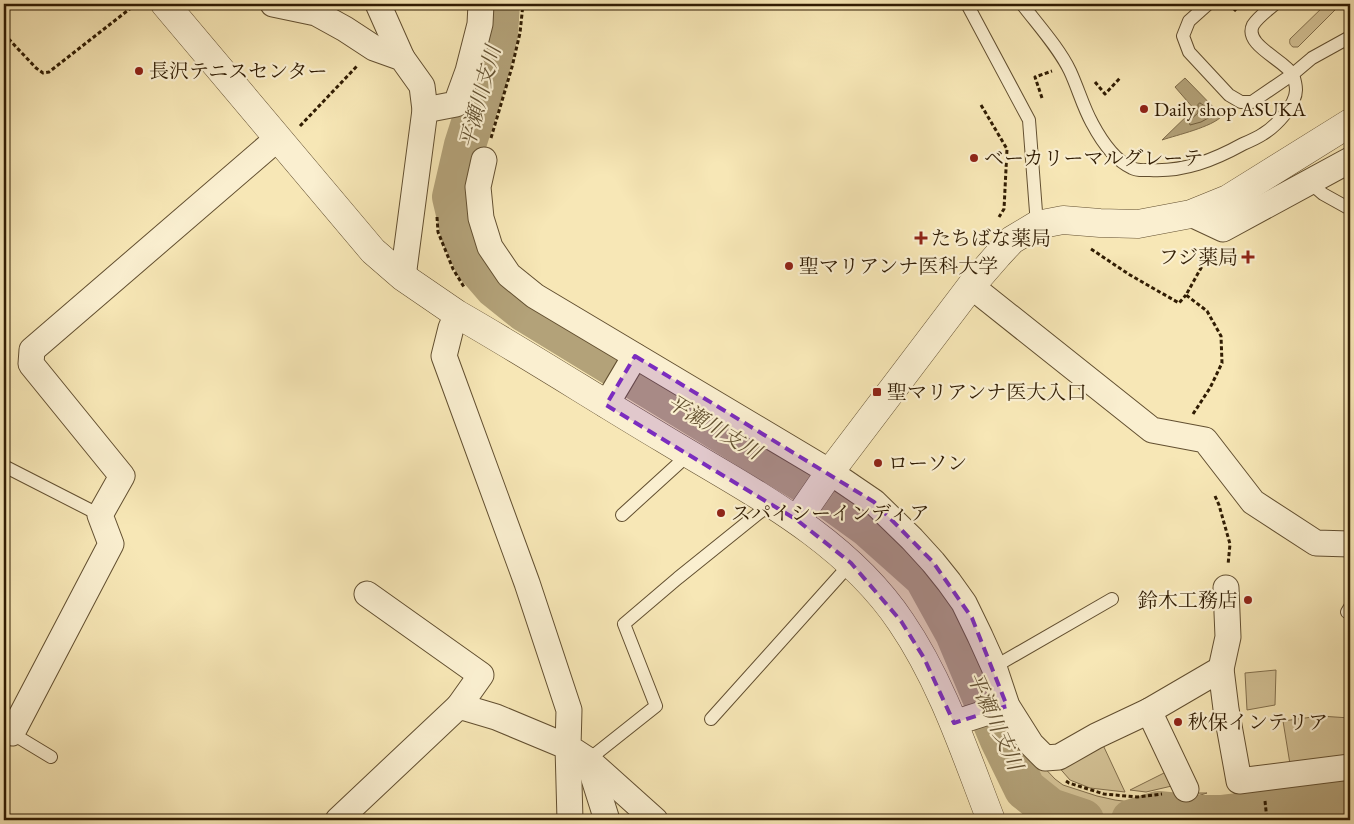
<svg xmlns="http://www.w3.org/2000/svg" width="1354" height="824" viewBox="0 0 1354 824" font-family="'EB Garamond','Noto Serif JP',serif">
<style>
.green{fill:#d5c498;stroke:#82704e}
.water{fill:#b3a279;stroke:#7f6c4a}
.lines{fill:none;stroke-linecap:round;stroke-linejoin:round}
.shore{stroke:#725f3e;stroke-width:1}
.river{stroke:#b3a279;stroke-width:42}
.service-casing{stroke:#624f30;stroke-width:14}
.minor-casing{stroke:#624f30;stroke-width:27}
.tertiary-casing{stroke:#624f30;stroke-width:29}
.path{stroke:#301c03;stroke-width:3;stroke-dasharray:4 2.5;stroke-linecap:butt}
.service{stroke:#faefd0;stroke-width:12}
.minor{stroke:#faefd0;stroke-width:25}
.tertiary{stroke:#faefd0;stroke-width:28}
.marked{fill:#7b2cbf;fill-opacity:0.2;stroke:#7b2cbf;stroke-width:4;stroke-dasharray:10 6;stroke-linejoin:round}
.poi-dot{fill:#8f2418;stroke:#faefd0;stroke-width:2}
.labels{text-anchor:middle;stroke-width:4.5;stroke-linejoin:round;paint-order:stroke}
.poi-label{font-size:20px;fill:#301c03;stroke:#faefd0;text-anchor:start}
.water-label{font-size:21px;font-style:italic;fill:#645232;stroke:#faefd0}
</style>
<rect width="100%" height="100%" fill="#f7e7b6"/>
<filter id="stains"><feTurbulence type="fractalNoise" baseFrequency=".004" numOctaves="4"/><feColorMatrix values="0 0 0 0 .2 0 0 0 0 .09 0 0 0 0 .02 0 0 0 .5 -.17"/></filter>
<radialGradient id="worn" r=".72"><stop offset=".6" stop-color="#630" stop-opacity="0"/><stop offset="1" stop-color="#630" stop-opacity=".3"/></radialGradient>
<g class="green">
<path d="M1326,4h15l-43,43h-5c-3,-2 -4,-4 -3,-8z"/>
<path d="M1276,670l-1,35 -28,5 -2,-37z"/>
<path d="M1320,716l30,2v45l-59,7 -8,-49z"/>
<path d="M1002,723l53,56 8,6 34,11 18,4 23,3 53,-10h16l-67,21 -43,4 -30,-10 -30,-12 -10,-13 -19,-42z"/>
<path d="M1103,745l22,47 -35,-4 -20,-8 -14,-16z"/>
<path d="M1003,767l5,1 25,39 28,13h-33l-11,-15z"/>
<path d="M1172,769l4,16 -30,7 -16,-2z"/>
</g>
<path class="water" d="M1185,78l37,38c-10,11 -45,19 -60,24l32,-31 -19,-22z"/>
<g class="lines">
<path class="shore" d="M1200,103c4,2 12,9 12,13l-11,6 -11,3 -1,-4 9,-8v-8z"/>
<g class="river">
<path d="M499,4l-2,31 -11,44 -21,66 -12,52 9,38 14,30 19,22 30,24 294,180 50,36 56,50 31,56 45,107 24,49 25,20 33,11"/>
<path d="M1132,820l26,-8 40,4h23l129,-16"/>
</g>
<g class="service-casing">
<g id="service">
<path d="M967,4l62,116 8,105"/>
<path d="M1022,4c16,21 37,44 48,67 8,17 13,36 22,52 9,17 22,37 40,45 5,3 12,2 18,2 34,2 64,-10 93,-26 7,-3 14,-6 20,-10 13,-8 33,-29 33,-44 0,-4 -2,-12 -3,-15 -8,-15 -50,-30 -40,-50 5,-8 15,-15 22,-21"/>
<path d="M1208,4l-19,17 -6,15 6,16 40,43 12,7h11l41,-28 19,-16 38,-21"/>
<path d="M1309,182l14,12 27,15"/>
<path d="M4,466l96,49"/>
<path d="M622,515l67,-61"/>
<path d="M1347,612l3,-5"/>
<path d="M994,667l118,-68"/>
<path d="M711,719l140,-156"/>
<path d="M8,731l43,26"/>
<path d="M588,760l68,-54 -32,-82 54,-46 92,-74"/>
</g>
</g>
<g class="minor-casing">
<g id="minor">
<path d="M273,4l43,9 29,16 29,19 28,10 20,28 3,24 -22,167"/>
<path d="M378,4l24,54"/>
<path d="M425,110l31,-6 12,-33 12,-47 1,-20"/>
<path d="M484,160l-6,27 3,31 9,29 19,28 26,21 295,176 44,30 38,37 21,23 16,20 15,21 16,33 14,31 13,39 24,38 14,14 14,-1 37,-21 53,-25 72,-42 7,-32 -2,-49"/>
<path d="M1191,214l32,15 127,-69"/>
<path d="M971,286l181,144 53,10 48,62 63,41 34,1"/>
<path d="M457,314l-6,14 -7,28 83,227 42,127 -1,37 20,13 67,60"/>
<path d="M606,405l29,-49"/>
<path d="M367,594l114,81 -22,31"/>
<path d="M1221,669l5,40 13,72 111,-14"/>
<path d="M1149,711l37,78"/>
<path d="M954,723l53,-17"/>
<path d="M12,733l99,-189 -11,-29 22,-39 -91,-112 1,-14 246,-212"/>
<path d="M588,760l19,60"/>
<path d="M338,820l121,-114 37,11 72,30 2,73"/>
</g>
</g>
<g class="tertiary-casing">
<g id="tertiary">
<path d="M165,4l208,247 30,26 54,37c70,40 138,84 207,125 84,51 181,99 237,183 41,60 64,131 90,198"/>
<path d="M797,520l33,-48 141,-186 27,-31 14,-15 25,-15 26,-5 37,3 38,1 53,-10 37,-15 122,-76"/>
</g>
</g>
<g class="path">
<path d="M1234,11l7,-7"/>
<path d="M4,34l32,34 7,5 6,-1 87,-68"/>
<path d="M1095,82l10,12 15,-16"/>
<path d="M1042,98l-7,-21 17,-6"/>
<path d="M981,105l26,44 -3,60 -5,8"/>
<path d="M300,126l58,-61"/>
<path d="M491,138l21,-71 8,-34 3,-29"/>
<path d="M437,217l1,15 15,37 11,18"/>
<path d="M1091,249l39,26 49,28 7,-8"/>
<path d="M1193,414l17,-26 12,-25 -1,-27 -14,-25 -21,-16 25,-45"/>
<path d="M1215,496l4,9 11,39 -2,21"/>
<path d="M1066,781l3,2 35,11 33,3 25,-3"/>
<path d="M1265,801l2,19"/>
</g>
<use href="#service" class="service"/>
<use href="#minor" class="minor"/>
<use href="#tertiary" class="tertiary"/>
</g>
<path class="marked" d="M635,356l239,146 59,60 39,56 35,88 -53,17 -30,-65 -23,-37 -50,-58 -54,-43 -191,-115z"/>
<g class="poi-dot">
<circle cx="139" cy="71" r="5"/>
<circle cx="1144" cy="109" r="5"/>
<circle cx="974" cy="158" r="5"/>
<path d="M918.5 230.5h5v5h5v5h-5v5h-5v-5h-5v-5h5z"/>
<path d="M1245.5 249.5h5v5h5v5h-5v5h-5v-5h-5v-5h5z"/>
<circle cx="789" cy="266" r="5"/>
<rect x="872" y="387" width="10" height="10" rx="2.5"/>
<circle cx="878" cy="463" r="5"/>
<circle cx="721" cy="513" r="5"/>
<circle cx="1248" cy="600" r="5"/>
<circle cx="1178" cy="722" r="5"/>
</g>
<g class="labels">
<g class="poi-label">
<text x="149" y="78">長沢テニスセンター</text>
<text x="1154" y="116">Daily shop ASUKA</text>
<text x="984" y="165">ベーカリーマルグレーテ</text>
<text x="931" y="245">たちばな薬局</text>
<text x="1238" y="264" text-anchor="end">フジ薬局</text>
<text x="799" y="273">聖マリアンナ医科大学</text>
<text x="887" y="399">聖マリアンナ医大入口</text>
<text x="888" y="470">ローソン</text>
<text x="731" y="520">スパイシーインディア</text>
<text x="1238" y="607" text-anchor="end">鈴木工務店</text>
<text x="1188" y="729">秋保インテリア</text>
</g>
<g class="water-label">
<text transform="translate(480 97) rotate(-75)" y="7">平瀬川支川</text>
<text transform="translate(714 427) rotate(31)" y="7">平瀬川支川</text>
<text transform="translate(995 721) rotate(66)" y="7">平瀬川支川</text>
</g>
</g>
<rect width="1354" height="824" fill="none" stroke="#f7e7b6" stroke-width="20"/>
<rect x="5" y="5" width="1344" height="814" fill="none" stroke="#301c03" stroke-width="2.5"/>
<rect x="10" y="10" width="1334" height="804" fill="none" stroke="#301c03"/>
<rect width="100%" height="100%" filter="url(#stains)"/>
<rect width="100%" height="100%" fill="url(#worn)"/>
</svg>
